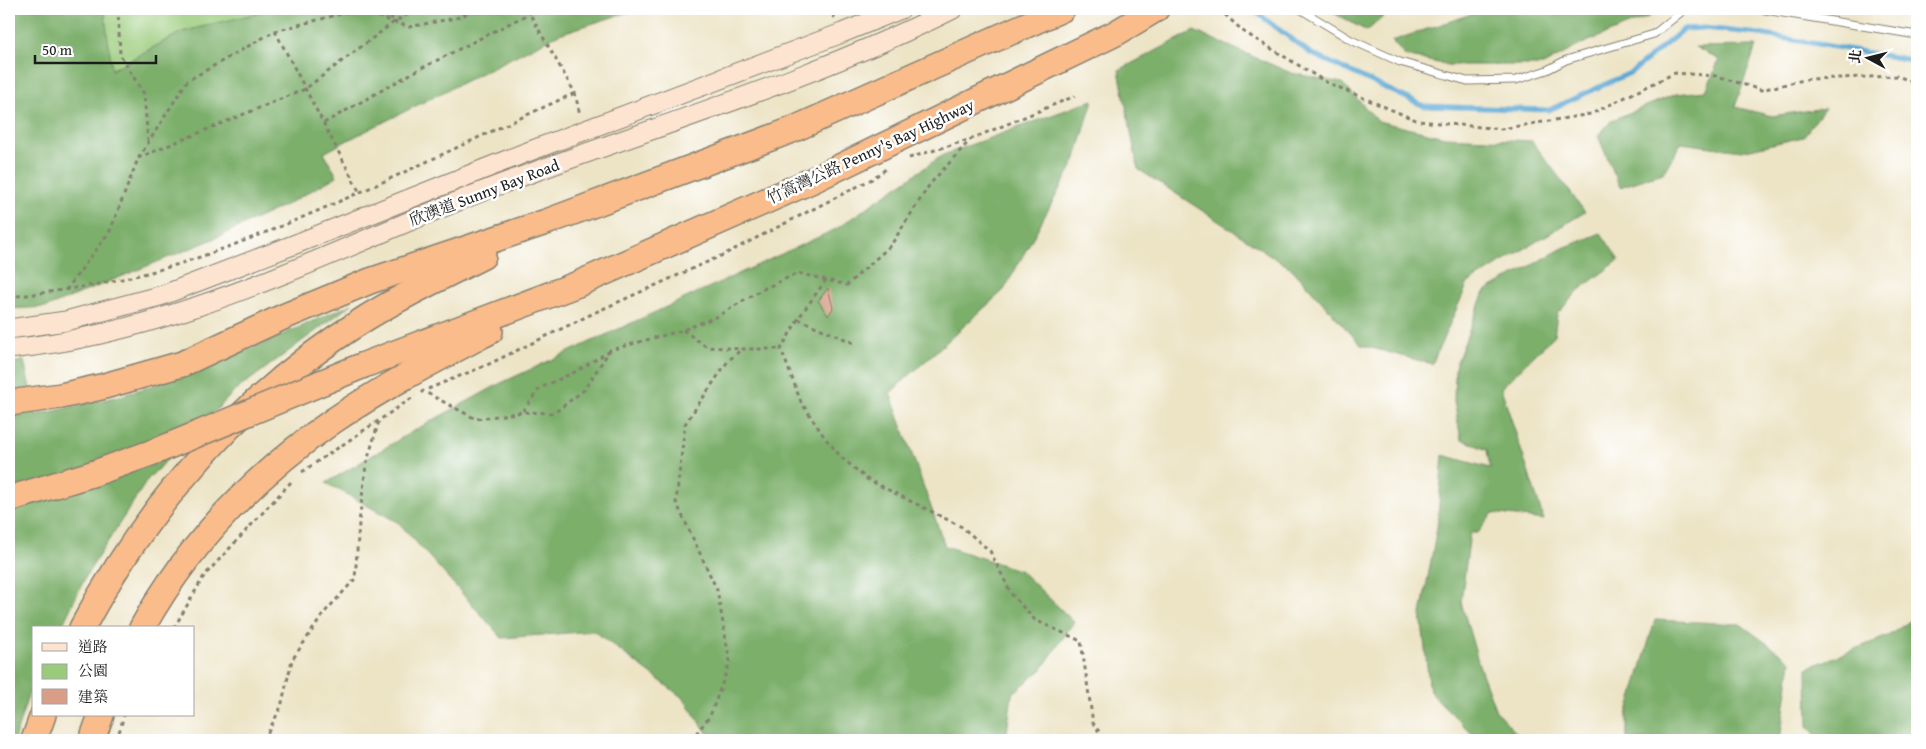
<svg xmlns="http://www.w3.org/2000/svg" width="1926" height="749" viewBox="0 0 1926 749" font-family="'Gentium Book Plus','Noto Serif TC',serif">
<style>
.green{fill:#9acb7a;stroke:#5b744b}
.forest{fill:#7baf6a;stroke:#4c6643}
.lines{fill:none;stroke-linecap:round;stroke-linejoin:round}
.stream{stroke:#5ba8d4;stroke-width:5}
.building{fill:#da9d87}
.lane-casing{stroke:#848071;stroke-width:9}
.secondary-casing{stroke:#848071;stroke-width:21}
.highway-casing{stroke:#848071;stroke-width:28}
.path{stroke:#848071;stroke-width:3;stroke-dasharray:4 4;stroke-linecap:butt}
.lane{stroke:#fff;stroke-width:7}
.secondary{stroke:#fde4d1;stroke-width:19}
.highway{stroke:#fabc8b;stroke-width:25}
.highway-bridge-casing{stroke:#848071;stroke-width:28;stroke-linecap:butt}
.highway-bridge{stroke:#fabc8b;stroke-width:25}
.labels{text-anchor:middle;stroke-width:5;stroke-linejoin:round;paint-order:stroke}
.street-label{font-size:16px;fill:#1c1c1c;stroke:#fff}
</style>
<rect width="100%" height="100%" fill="#fff"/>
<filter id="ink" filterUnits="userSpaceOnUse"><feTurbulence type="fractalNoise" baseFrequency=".02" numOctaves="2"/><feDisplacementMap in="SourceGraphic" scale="10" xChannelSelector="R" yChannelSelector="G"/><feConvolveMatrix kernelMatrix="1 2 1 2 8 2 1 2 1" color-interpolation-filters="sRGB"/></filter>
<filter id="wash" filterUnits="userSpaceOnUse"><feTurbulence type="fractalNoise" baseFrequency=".0096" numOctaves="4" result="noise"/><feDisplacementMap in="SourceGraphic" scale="20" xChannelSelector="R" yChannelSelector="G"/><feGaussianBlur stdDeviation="1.12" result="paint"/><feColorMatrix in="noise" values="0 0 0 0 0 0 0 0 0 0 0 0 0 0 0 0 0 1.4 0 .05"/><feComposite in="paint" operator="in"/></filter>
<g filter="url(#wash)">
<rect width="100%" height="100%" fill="#ede4c6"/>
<path class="green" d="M104,9h170l-92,23 -71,38z"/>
<g class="forest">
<path d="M9,9h95l8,61 70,-38 92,-23h364l-79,25 -211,106 -24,13 13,23 -49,28 -77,36 -164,67 -38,2z"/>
<path d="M1326,9h66l-25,22z"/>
<path d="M1486,9h175l-13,8 -64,26 -41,22h-95l-43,-9 -13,-15z"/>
<path d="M1194,31l97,42 51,10 36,38 66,16 88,4 53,71 -117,71 -36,81 -71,-19 -69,-76 -154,-100 -19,-99z"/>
<path d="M1756,46l-21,61 37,9 53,-8 -22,29 -61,14 -61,-8 -18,30 -43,14 -22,-51 14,-16 64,-26 30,-3 13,-31 -24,-13z"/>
<path d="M1093,100l-18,61 -71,129 -114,103 55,153 76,25 53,51 -33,48 -29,24 -6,46h-294l-29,-42 -89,-67 -92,7 -103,-115 -73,-40 89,-53 86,-47 335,-154 107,-74z"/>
<path d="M1601,233l18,27 -40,30 -22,24 -3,22 -53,52 43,132 -51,-7 -15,20h-8l-9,69 19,66 16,43 27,29h-41l-11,-7 -41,-41 -9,-78 16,-86 6,-73 47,13 -3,-18 -26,-11 -7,-38 1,-34 29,-75 79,-44z"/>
<path d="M352,304l-117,87 -87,88 -61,95 -26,54h-27v56l-6,12 -14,44h-5v-377l15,-2 12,54 84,-19 89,-29z"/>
<path d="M1917,616v124h-97l-12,-14 -1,-58 81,-32z"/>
<path d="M1655,620l85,4 51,37 -11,79h-153v-25z"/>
</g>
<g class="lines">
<path class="stream" d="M1252,9l58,44 114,53 125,4 83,-38 52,-43 20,-1 55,6 158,27"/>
</g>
<g id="blocks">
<path class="building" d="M828,288l5,20 -5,8 -10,-15z"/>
</g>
</g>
<g filter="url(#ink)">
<use href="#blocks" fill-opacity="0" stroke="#848071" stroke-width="1"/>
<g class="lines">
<g class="lane-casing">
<g id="lane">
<path d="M1300,9l51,31 49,22 67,19 49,-1 31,-10 19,-10 88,-26 31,-25"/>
<path d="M1759,9l158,26"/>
</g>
</g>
<g class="secondary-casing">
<g id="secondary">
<path d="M9,329l57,-8 97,-26 130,-50 229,-91 320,-121 59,-24"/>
<path d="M9,349c171,-16 324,-100 482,-161 154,-59 314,-105 462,-179"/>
</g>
</g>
<g class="highway-casing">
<g id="highway">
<path d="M364,365l214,-81 235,-104 303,-147 40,-24"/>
<path d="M9,403l52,-7 40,-9 81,-23 101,-47 87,-36 179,-60 243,-91 270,-121"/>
<path d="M82,628c66,-125 163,-235 284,-310 37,-23 78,-42 117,-62"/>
<path d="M142,628c46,-83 113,-153 191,-207 50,-34 104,-62 157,-90"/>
<path d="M34,740l9,-25"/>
<path d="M92,740l9,-25"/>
</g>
</g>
<g class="path">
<path d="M118,9l2,46 24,39 4,48"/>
<path d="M364,9l15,8 30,10 51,-10 15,-8"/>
<path d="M387,9l6,12"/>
<path d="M527,9l48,84 5,22"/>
<path d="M1219,9l25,23 82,50 92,39 83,8 90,-15 84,-41 42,3 44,14 47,-11 90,-3 19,8"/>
<path d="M833,18l5,-9"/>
<path d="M275,31l84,160"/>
<path d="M324,123l90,-51 116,-59"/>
<path d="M138,158l167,-69 89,-67 23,-13"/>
<path d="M909,158l62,-19 104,-43"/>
<path d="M826,280l-28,39 -17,30 20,53 24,36 17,20 25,21 95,48 28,24 22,44 23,25 46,21 12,82 12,17"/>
<path d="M66,290l44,-59 28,-72 49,-78 88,-50 85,-22"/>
<path d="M9,297c63,-7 127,-18 188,-39 130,-45 253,-109 378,-165"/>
<path d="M798,319l56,24"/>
<path d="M683,330l24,17 35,2h39"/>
<path d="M428,389l59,-24 109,-53 127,-57 149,-76 14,-10"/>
<path d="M421,393l2,-2 53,28 47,-7 31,1 30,-23 26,-40 73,-20 35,-14 43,-26 37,-17 49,12 44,-40 39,-61 41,-45"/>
<path d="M523,411l17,-23 35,-16 33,-20"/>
<path d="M302,472l113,-76"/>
<path d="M174,628l30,-52 88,-95"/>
<path d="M117,740l7,-25"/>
<path d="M264,740l17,-33 11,-47 32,-47 31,-34 4,-56 7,-58 13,-44"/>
<path d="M691,740l19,-24 20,-54 -13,-72 -41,-88 9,-78 43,-63 14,-12"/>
</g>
<use href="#lane" class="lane"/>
<use href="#secondary" class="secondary"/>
<use href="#highway" class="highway"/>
<g class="highway-bridge-casing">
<path id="highway-bridge" d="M9,499l86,-26 64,-23 205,-85"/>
</g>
<use href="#highway-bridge" class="highway-bridge"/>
</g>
</g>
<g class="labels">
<g class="street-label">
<text transform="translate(870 151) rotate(-25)" y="6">竹篙灣公路 Penny's Bay Highway</text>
<text transform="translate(484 192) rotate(-21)" y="6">欣澳道 Sunny Bay Road</text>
</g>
</g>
<rect width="1926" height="749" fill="none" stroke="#fff" stroke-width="30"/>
<rect x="32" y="626" width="162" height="90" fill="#ffffff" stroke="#a4a4a4"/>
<rect x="42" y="643" width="25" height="8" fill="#fde4d1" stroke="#a4a4a4"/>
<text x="78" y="652" font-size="15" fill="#1c1c1c">道路</text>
<rect x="42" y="664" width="25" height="15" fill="#9acb7a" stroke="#a4a4a4"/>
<text x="78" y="676" font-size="15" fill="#1c1c1c">公園</text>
<rect x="42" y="689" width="25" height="15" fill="#da9d87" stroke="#a4a4a4"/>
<text x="78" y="702" font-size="15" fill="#1c1c1c">建築</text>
<g transform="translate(1868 58) rotate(277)" stroke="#ffffff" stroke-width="4" paint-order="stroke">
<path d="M0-4L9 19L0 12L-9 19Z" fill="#1c1c1c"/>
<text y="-8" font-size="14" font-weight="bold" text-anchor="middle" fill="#1c1c1c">北</text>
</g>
<path d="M35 55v8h121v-8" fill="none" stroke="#1c1c1c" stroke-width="2.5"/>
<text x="42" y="55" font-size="15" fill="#1c1c1c" stroke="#ffffff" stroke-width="4" paint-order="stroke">50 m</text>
</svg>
